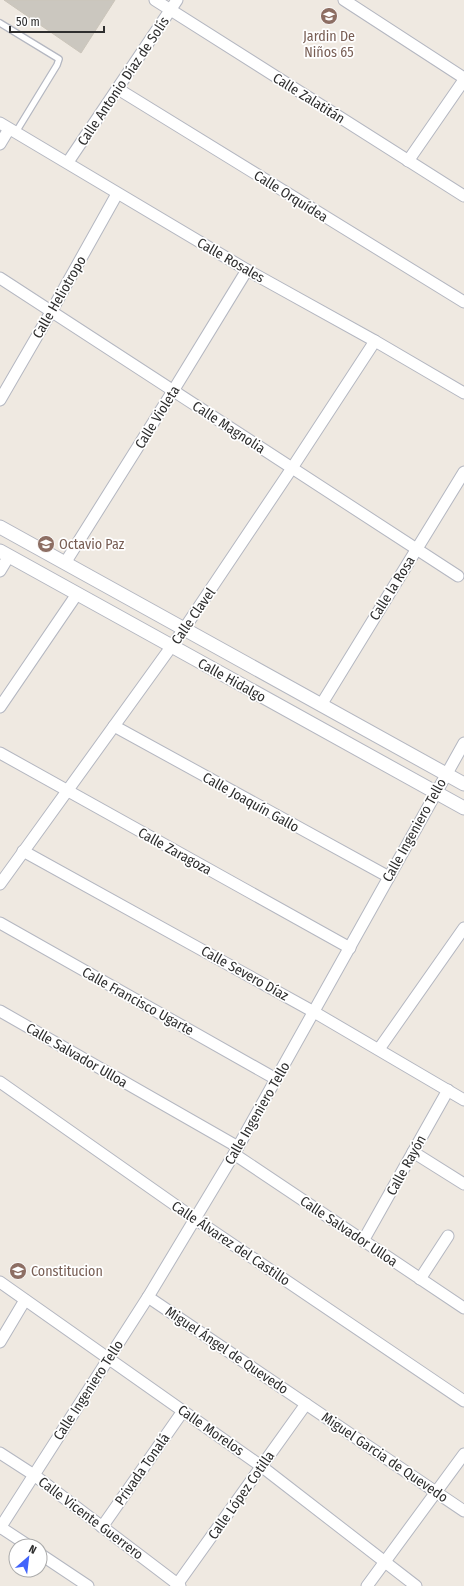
<svg xmlns="http://www.w3.org/2000/svg" width="464" height="1586" viewBox="0 0 464 1586" font-family="'Fira Sans Condensed',sans-serif">
<style>
.building{fill:#cbc7bf;stroke:#cbc5ba}
.lines{fill:none;stroke-linecap:round;stroke-linejoin:round}
.service-casing{stroke:#b4b7c1;stroke-width:8}
.minor-casing{stroke:#b4b7c1;stroke-width:13}
.tertiary-casing{stroke:#b4b7c1;stroke-width:15}
.service{stroke:#fff;stroke-width:5.5}
.minor{stroke:#fff;stroke-width:11}
.tertiary{stroke:#fff;stroke-width:13}
.labels{text-anchor:middle;stroke-width:3.5;stroke-linejoin:round;paint-order:stroke}
.education-label{font-size:14px;fill:#785e54;stroke:#fff;text-anchor:start}
.street-label{font-size:14px;fill:#2e2e2e;stroke:#fff}
</style>
<rect width="100%" height="100%" fill="#efe9e1"/>
<path class="building" d="M4,0h111l-34,53z"/>
<g class="lines">
<g class="service-casing">
<path id="service" d="M0,23l59,36 -2,6 -41,67"/>
</g>
<g class="minor-casing">
<g id="minor">
<path d="M155,0l309,196"/>
<path d="M344,0l120,78"/>
<path d="M118,89l346,213"/>
<path d="M0,123l247,147 128,71 89,52"/>
<path d="M0,144l9,-15"/>
<path d="M408,161l56,-81"/>
<path d="M68,162l109,-162"/>
<path d="M0,278l458,298"/>
<path d="M0,400l51,-88 66,-118"/>
<path d="M65,563l108,-172 74,-121"/>
<path d="M0,571l9,-15"/>
<path d="M321,705l143,-233"/>
<path d="M0,707l77,-113"/>
<path d="M114,726l275,151"/>
<path d="M0,753l350,195"/>
<path d="M23,851l291,161 150,88"/>
<path d="M0,884l184,-255 108,-161 83,-127"/>
<path d="M0,923l276,156"/>
<path d="M0,1011l238,136"/>
<path d="M379,1049l85,-121"/>
<path d="M0,1082l195,137 269,182"/>
<path d="M413,1152l51,32"/>
<path d="M234,1154l230,154"/>
<path d="M363,1241l85,-151"/>
<path d="M420,1279l28,-43"/>
<path d="M0,1282l261,184 155,120"/>
<path d="M148,1297l316,214"/>
<path d="M0,1342l25,-42"/>
<path d="M0,1453l34,22 146,111"/>
<path d="M0,1527l29,19"/>
<path d="M102,1527l81,-116"/>
<path d="M0,1528l148,-231 86,-143 230,-411"/>
<path d="M40,1554l48,32"/>
<path d="M176,1586l130,-182"/>
<path d="M367,1586l97,-132"/>
</g>
</g>
<g class="tertiary-casing">
<g id="tertiary">
<path d="M0,527l464,257"/>
<path d="M0,551l464,257"/>
</g>
</g>
<use href="#service" class="service"/>
<use href="#minor" class="minor"/>
<use href="#tertiary" class="tertiary"/>
</g>
<defs>
<g id="school-disc" transform="scale(0.9)"><circle r="9.5" fill="#8d6e63" stroke="#fff"/><path d="M0-5L7-2L0 1L-7-2ZM-4 1L0 2.5L4 1V4Q0 6-4 4Z" fill="#fff"/></g>
</defs>
<g fill-rule="evenodd">
<use href="#school-disc" x="329" y="16"/>
<use href="#school-disc" x="46" y="544"/>
<use href="#school-disc" x="18" y="1271"/>
</g>
<g class="labels">
<g class="education-label">
<text x="329" y="41" text-anchor="middle">Jardin De<tspan x="329" dy="16">Niños 65</tspan></text>
<text x="59" y="549">Octavio Paz</text>
<text x="31" y="1276">Constitucion</text>
</g>
<g class="street-label">
<text transform="translate(123 81) rotate(-56)" y="5">Calle Antonio Díaz de Solís</text>
<text transform="translate(309 98) rotate(32)" y="5">Calle Zalatitán</text>
<text transform="translate(291 196) rotate(32)" y="5">Calle Orquídea</text>
<text transform="translate(231 260) rotate(30)" y="5">Calle Rosales</text>
<text transform="translate(59 297) rotate(-60)" y="5">Calle Heliotropo</text>
<text transform="translate(157 417) rotate(-58)" y="5">Calle Violeta</text>
<text transform="translate(229 427) rotate(33)" y="5">Calle Magnolia</text>
<text transform="translate(392 588) rotate(-58)" y="5">Calle la Rosa</text>
<text transform="translate(193 616) rotate(-55)" y="5">Calle Clavel</text>
<text transform="translate(232 680) rotate(29)" y="5">Calle Hidalgo</text>
<text transform="translate(251 802) rotate(29)" y="5">Calle Joaquín Gallo</text>
<text transform="translate(414 830) rotate(-61)" y="5">Calle Ingeniero Tello</text>
<text transform="translate(175 851) rotate(29)" y="5">Calle Zaragoza</text>
<text transform="translate(245 973) rotate(29)" y="5">Calle Severo Díaz</text>
<text transform="translate(138 1001) rotate(29)" y="5">Calle Francisco Ugarte</text>
<text transform="translate(77 1055) rotate(30)" y="5">Calle Salvador Ulloa</text>
<text transform="translate(257 1113) rotate(-60)" y="5">Calle Ingeniero Tello</text>
<text transform="translate(406 1165) rotate(-61)" y="5">Calle Rayón</text>
<text transform="translate(349 1231) rotate(34)" y="5">Calle Salvador Ulloa</text>
<text transform="translate(231 1243) rotate(34)" y="5">Calle Álvarez del Castillo</text>
<text transform="translate(227 1350) rotate(34)" y="5">Miguel Ángel de Quevedo</text>
<text transform="translate(88 1390) rotate(-57)" y="5">Calle Ingeniero Tello</text>
<text transform="translate(211 1430) rotate(35)" y="5">Calle Morelos</text>
<text transform="translate(385 1457) rotate(34)" y="5">Miguel Garcia de Quevedo</text>
<text transform="translate(142 1469) rotate(-55)" y="5">Privada Tonalá</text>
<text transform="translate(241 1495) rotate(-55)" y="5">Calle López Cotilla</text>
<text transform="translate(91 1518) rotate(37)" y="5">Calle Vicente Guerrero</text>
</g>
</g>
<g transform="translate(28 1558) rotate(28)"><circle r="19" fill="#ffffff" stroke="#ababab"/>
<path d="M0-3L7 15L0 10L-7 15Z" fill="#4264fb"/>
<text y="-6" font-size="11" font-weight="bold" text-anchor="middle" fill="#2e2e2e">N</text>
</g>
<path d="M10 26v6h94v-6" fill="none" stroke="#2e2e2e" stroke-width="2"/>
<text x="16" y="26" font-size="12" fill="#2e2e2e" stroke="#ffffff" stroke-width="3" paint-order="stroke">50 m</text>
</svg>
